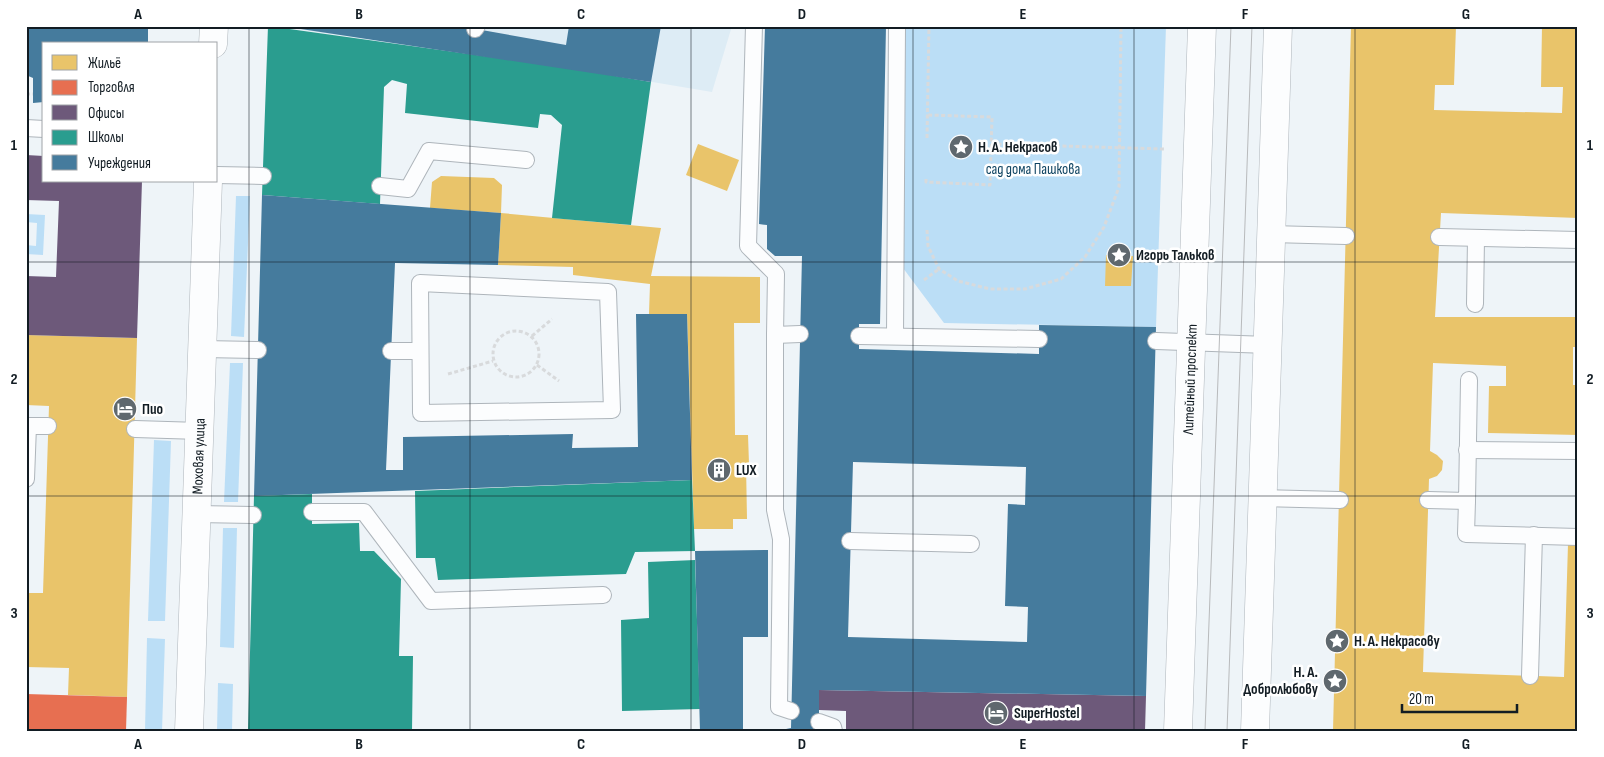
<svg xmlns="http://www.w3.org/2000/svg" width="1604" height="757" viewBox="0 0 1604 757" font-family="'Sofia Sans Condensed',sans-serif">
<style>
.built{fill:#ddecf5}
.green{fill:#bbdef6}
.homes{fill:#e9c46a}
.shops{fill:#e76f51}
.offices{fill:#6d597a}
.schools{fill:#2a9d8f}
.public{fill:#457b9d;fill-rule:evenodd}
.lines{fill:none;stroke-linecap:round;stroke-linejoin:round}
.service-casing{stroke:#aeb5bb;stroke-width:18}
.minor-casing{stroke:#aeb5bb;stroke-width:29}
.primary-casing{stroke:#aeb5bb;stroke-width:29}
.path{stroke:#d8dadc;stroke-width:3;stroke-dasharray:4 2.5;stroke-linecap:butt}
.service{stroke:#fcfdfe;stroke-width:16}
.minor{stroke:#fcfdfe;stroke-width:28}
.primary{stroke:#fcfdfe;stroke-width:28}
.tram{stroke:#b8babc;stroke-width:1}
.grid{fill:none;stroke:#121c23;stroke-width:1;stroke-opacity:0.55}
.labels{text-anchor:middle;stroke-width:5;stroke-linejoin:round;paint-order:stroke}
.poi-label{font-size:15px;font-weight:bold;fill:#121c23;stroke:#fff;text-anchor:start}
.park-label{font-size:15px;fill:#0e4361;stroke:#fff}
.street-label{font-size:15px;fill:#121c23;stroke:#fff}
.neatline{fill:none;stroke:#121c23;stroke-width:2}
.grid-label{font-size:16px;text-anchor:middle;font-weight:bold;fill:#121c23}
</style>
<rect width="100%" height="100%" fill="#eef4f8"/>
<path class="built" d="M273,26h459l-20,66 -149,-25z"/>
<g class="green">
<path d="M905,26h261l-10,301 -212,-4 -41,-55z"/>
<path d="M236,196h14l-6,141 -13,-1z"/>
<path d="M26,214l19,1 -2,40 -17,-1v-9l10,1 1,-23 -11,-1z"/>
<path d="M230,363h13l-5,139h-14z"/>
<path d="M154,440l17,1 -6,180h-17z"/>
<path d="M223,528h14l-3,120 -14,-1z"/>
<path d="M147,638l18,1 -3,92h-17z"/>
<path d="M218,683l15,1 -1,47h-15z"/>
</g>
<g class="homes">
<path d="M1351,26h105l-2,59h-19l-1,25 128,3 1,-26h-22l1,-61h36v192l-137,-5 -6,104h143v30h-5v38h5v50l-90,-2 1,-47h17v-20l-73,-3 -3,88 7,4 6,6 -1,9 -5,6 -8,3 -6,193 141,5 4,-133 10,1v186h-245z"/>
<path d="M698,144l41,16 -12,31 -41,-16z"/>
<path d="M441,176l53,2 8,7 -1,28 160,15 -10,48 109,1v46h-26l1,112h13l1,29h-3l1,55h-14v10h-39l-7,-215h-38l1,-30 -77,-9v-8l-75,-2 3,-52 -71,-5 2,-26z"/>
<path d="M1106,255l27,1 -2,30h-26z"/>
<path d="M26,335l111,3 -10,359 -59,-2 1,-27 -43,-1v-74h17l6,-187 -23,-1z"/>
</g>
<path class="shops" d="M26,694l101,3 -1,34h-100z"/>
<g class="offices">
<path d="M26,155l18,1v25h98l-5,157 -111,-3v-59l30,1 3,-76 -33,-1z"/>
<path d="M819,690l327,6 -1,35h-299v-20l-27,-1z"/>
</g>
<g class="schools">
<path d="M268,26l295,41 88,15 -20,143 -79,-7 10,-93 -11,-10 -11,-1 -2,14 -133,-15 2,-29 -15,-4 -8,7 -4,117 -118,-9z"/>
<path d="M692,480l3,71 -60,1 -9,22 -188,6 -3,-22h-19l-1,-67z"/>
<path d="M312,494v30l47,-1 1,28h14l27,28 -2,77h14l-1,75h-164l6,-235z"/>
<path d="M695,560l5,149 -78,2 -1,-91 28,-2 -1,-56z"/>
</g>
<g class="public">
<path d="M26,26h122v18h-104v58l-11,1v-25l-7,-3z"/>
<path d="M281,26h178l107,19 3,-19h92l-10,56z"/>
<path d="M765,26h121l-6,298h-21v25l180,5v-29l117,2 -10,369 -327,-6v41h-43l15,-3 11,-472h-27l-8,-7v-24l-8,-1zM853,462l173,5 -1,38 -17,-1 -3,102 23,1 -1,35 -179,-5z"/>
<path d="M262,195l239,18 -3,52 -103,-2 -9,207h17v-33l170,-3 -1,14 66,-1 -2,-133h51l5,166 -438,16z"/>
<path d="M768,550v87h-25v94h-43l-5,-180z"/>
</g>
<g class="lines">
<g class="service-casing">
<g id="service">
<path d="M754,26l-6,220 28,28 -1,61 25,-1"/>
<path d="M475,29l2,-3"/>
<path d="M26,128l18,1"/>
<path d="M216,175l47,1"/>
<path d="M380,186l28,3 21,-38 97,9"/>
<path d="M1271,234l75,2"/>
<path d="M1439,237l139,3"/>
<path d="M420,283l188,9 4,118 -191,3z"/>
<path d="M1475,304l1,-65"/>
<path d="M775,335v175l6,29 -2,168 12,4"/>
<path d="M859,336l180,3"/>
<path d="M895,336l2,-310"/>
<path d="M1156,341l112,4"/>
<path d="M203,349l55,1"/>
<path d="M391,351h29"/>
<path d="M26,426h22"/>
<path d="M135,429l65,2"/>
<path d="M1467,450l111,1"/>
<path d="M26,479l2,-53"/>
<path d="M1263,498l77,2"/>
<path d="M1428,500l39,1 2,-121"/>
<path d="M1467,501l-1,33 112,3"/>
<path d="M312,512h52l67,89 172,-6"/>
<path d="M197,514l56,1"/>
<path d="M850,541l121,3"/>
<path d="M1530,676l4,-141"/>
<path d="M819,722l14,5 1,4"/>
</g>
</g>
<g class="minor-casing">
<g id="minor">
<path d="M213,44l1,-18"/>
<path id="s1" d="M189,731l19,-550"/>
</g>
</g>
<g class="primary-casing">
<g id="primary">
<path id="s2" d="M1178,731l24,-705"/>
<path d="M1255,731l23,-705"/>
</g>
</g>
<g class="path">
<path d="M26,94h7"/>
<path d="M927,138l2,-112"/>
<path d="M991,144l173,5"/>
<path d="M926,179v3l64,3 2,-68 -64,-2"/>
<path d="M927,230l1,16 11,23 19,12 32,8h35l36,-10 24,-22 19,-30 15,-40 2,-161"/>
<path d="M924,280l15,-11"/>
<circle cx="516" cy="354" r="23"/>
<path d="M532,336l20,-17"/>
<path d="M537,365l22,16"/>
<path d="M448,374l45,-13"/>
</g>
<use href="#service" class="service"/>
<use href="#minor" class="minor"/>
<use href="#primary" class="primary"/>
<g class="tram">
<path d="M1205,731l26,-705"/>
<path d="M1227,731l25,-705"/>
</g>
</g>
<path class="grid" d="M249,26v705M470,26v705M691,26v705M913,26v705M1134,26v705M1355,26v705M26,262h1552M26,496h1552"/>
<defs>
<g id="sight-disc" transform="scale(1.25)"><circle r="9.5" fill="#5f686e" stroke="#fff"/><path d="M0-6L1.8-2.2L6-1.7L2.9 1.2L3.7 5.4L0 3.3L-3.7 5.4L-2.9 1.2L-6-1.7L-1.8-2.2Z" fill="#fff"/></g>
<g id="hotel-disc" transform="scale(1.25)"><circle r="9.5" fill="#5f686e" stroke="#fff"/><path d="M-6-4.5h1.5V1H6V5H4.5V3h-9V5H-6ZM-4 0a1.8 1.8 0 1 1 3.6 0ZM.5 0V-2.5h3Q6-2.5 6 0Z" fill="#fff"/></g>
<g id="building-disc" transform="scale(1.25)"><circle r="9.5" fill="#5f686e" stroke="#fff"/><path d="M-4-6H4V6H1V3H-1V6H-4ZM-2.5-4.3h1.7v1.8h-1.7ZM.8-4.3h1.7v1.8H.8ZM-2.5-1h1.7V.8h-1.7ZM.8-1h1.7V.8H.8Z" fill="#fff"/></g>
</defs>
<g fill-rule="evenodd">
<use href="#sight-disc" x="961" y="147"/>
<use href="#sight-disc" x="1119" y="255"/>
<use href="#hotel-disc" x="125" y="409"/>
<use href="#building-disc" x="719" y="470"/>
<use href="#sight-disc" x="1337" y="641"/>
<use href="#sight-disc" x="1335" y="681"/>
<use href="#hotel-disc" x="996" y="713"/>
</g>
<g class="labels">
<g class="poi-label">
<text x="978" y="152">Н. А. Некрасов</text>
<text x="1136" y="260">Игорь Тальков</text>
<text x="142" y="414">Пио</text>
<text x="736" y="475">LUX</text>
<text x="1354" y="646">Н. А. Некрасову</text>
<text x="1318" y="677" text-anchor="end">Н. А.<tspan x="1318" dy="17">Добролюбову</tspan></text>
<text x="1014" y="718">SuperHostel</text>
</g>
<g class="park-label">
<text x="1033" y="174">сад дома Пашкова</text>
</g>
<g class="street-label">
<text dy="5" stroke="none"><textPath href="#s2" startOffset="352">Литейный проспект</textPath></text>
<text dy="5" stroke="none"><textPath href="#s1" startOffset="275">Моховая улица</textPath></text>
</g>
</g>
<rect width="1604" height="757" fill="none" stroke="#ffffff" stroke-width="55"/>
<rect x="42" y="42" width="175" height="140" fill="#ffffff" stroke="#a0a4a7"/>
<rect x="52" y="55" width="25" height="15" fill="#e9c46a" stroke="#a0a4a7"/>
<text x="88" y="68" font-size="15" fill="#121c23">Жильё</text>
<rect x="52" y="80" width="25" height="15" fill="#e76f51" stroke="#a0a4a7"/>
<text x="88" y="92" font-size="15" fill="#121c23">Торговля</text>
<rect x="52" y="105" width="25" height="15" fill="#6d597a" stroke="#a0a4a7"/>
<text x="88" y="118" font-size="15" fill="#121c23">Офисы</text>
<rect x="52" y="130" width="25" height="15" fill="#2a9d8f" stroke="#a0a4a7"/>
<text x="88" y="142" font-size="15" fill="#121c23">Школы</text>
<rect x="52" y="155" width="25" height="15" fill="#457b9d" stroke="#a0a4a7"/>
<text x="88" y="168" font-size="15" fill="#121c23">Учреждения</text>
<path d="M1402 704v8h115v-8" fill="none" stroke="#121c23" stroke-width="2.5"/>
<text x="1409" y="704" font-size="15" fill="#121c23" stroke="#ffffff" stroke-width="4" paint-order="stroke">20 m</text>
<rect x="28" y="28" width="1548" height="702" class="neatline"/>
<g class="grid-label">
<text x="138" y="19">A</text>
<text x="359" y="19">B</text>
<text x="581" y="19">C</text>
<text x="802" y="19">D</text>
<text x="1023" y="19">E</text>
<text x="1245" y="19">F</text>
<text x="1466" y="19">G</text>
<text x="14" y="150">1</text>
<text x="1590" y="150">1</text>
<text x="14" y="384">2</text>
<text x="1590" y="384">2</text>
<text x="14" y="618">3</text>
<text x="1590" y="618">3</text>
<text x="138" y="749">A</text>
<text x="359" y="749">B</text>
<text x="581" y="749">C</text>
<text x="802" y="749">D</text>
<text x="1023" y="749">E</text>
<text x="1245" y="749">F</text>
<text x="1466" y="749">G</text>
</g>
</svg>
